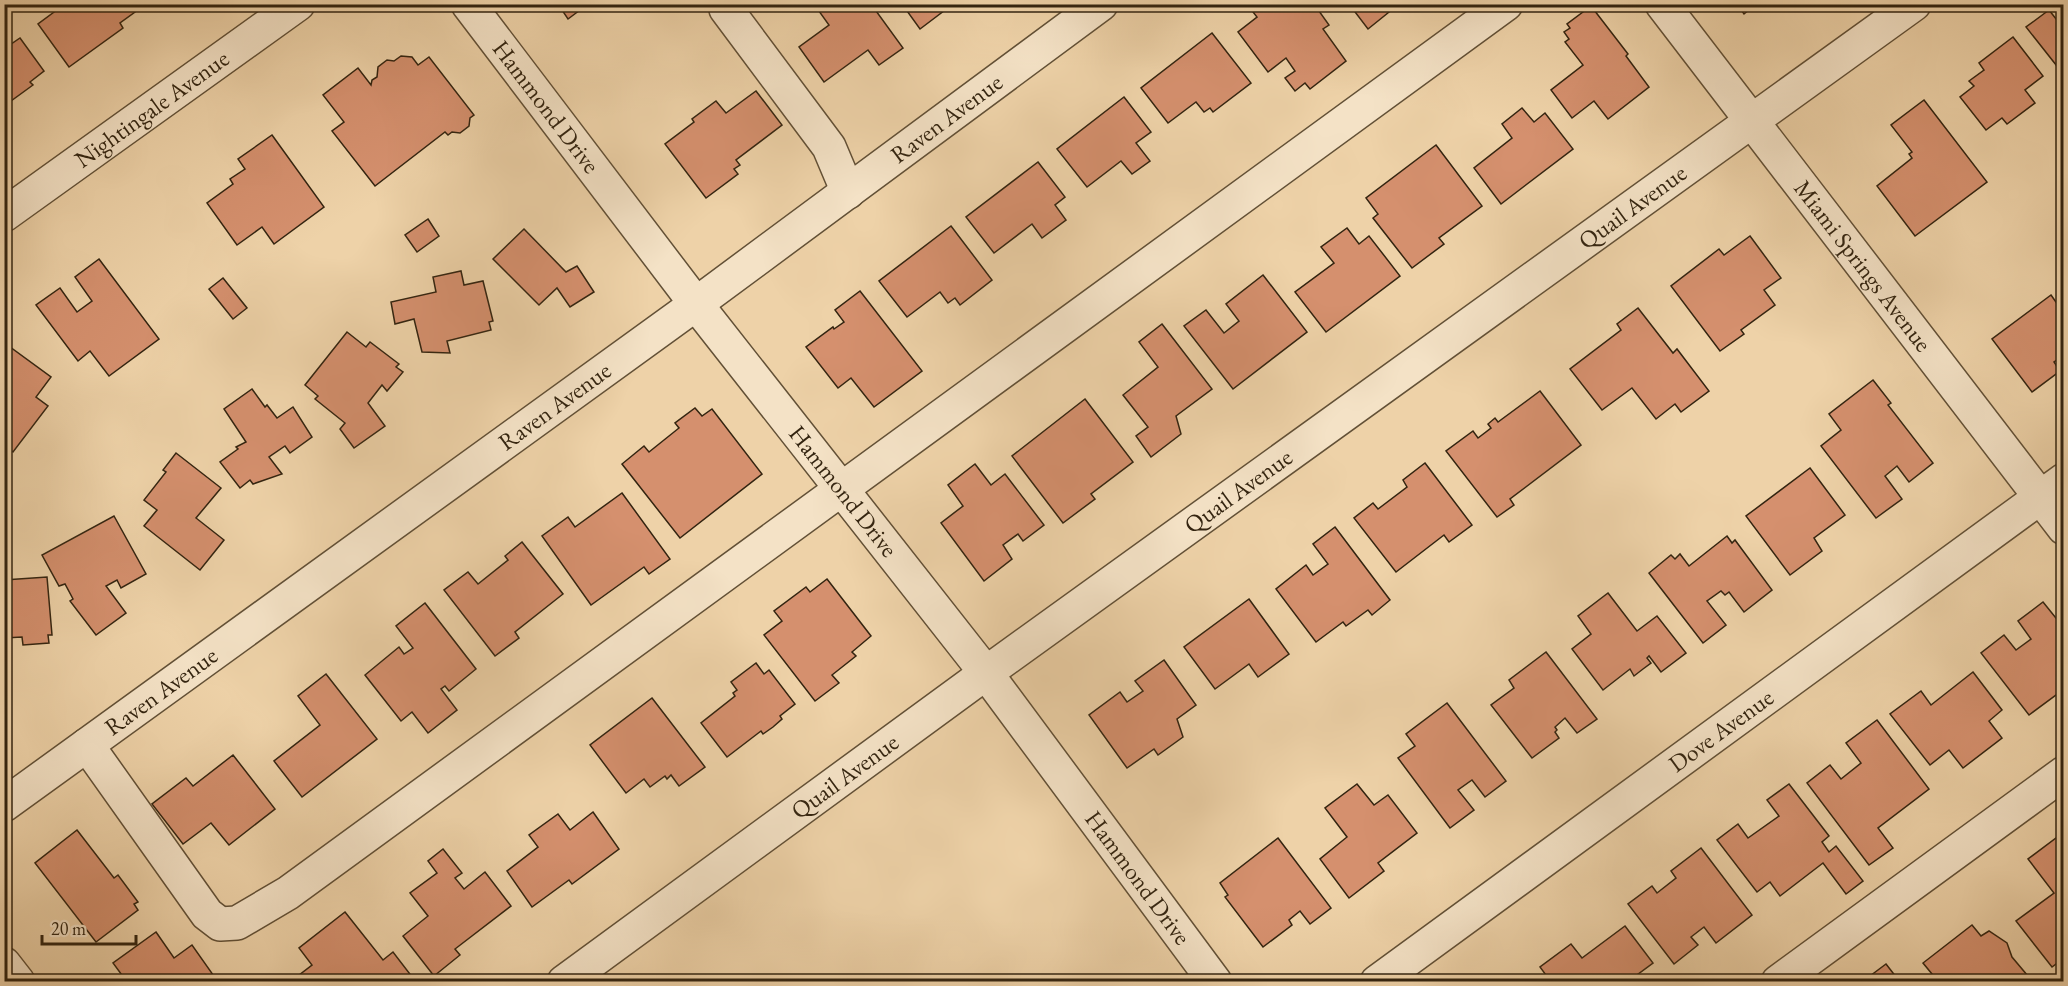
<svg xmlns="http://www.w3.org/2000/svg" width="2068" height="986" viewBox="0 0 2068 986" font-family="'EB Garamond',serif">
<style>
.building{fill:#d5906e;stroke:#332410;stroke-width:1.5}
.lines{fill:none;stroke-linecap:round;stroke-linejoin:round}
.minor-casing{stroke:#625036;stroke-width:36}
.minor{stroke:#f4e2c6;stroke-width:33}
.labels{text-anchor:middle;stroke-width:4.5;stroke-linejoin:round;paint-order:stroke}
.street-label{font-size:24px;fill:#332410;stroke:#f4e2c6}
</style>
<rect width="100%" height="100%" fill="#eed2a8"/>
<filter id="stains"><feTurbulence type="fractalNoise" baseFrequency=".00333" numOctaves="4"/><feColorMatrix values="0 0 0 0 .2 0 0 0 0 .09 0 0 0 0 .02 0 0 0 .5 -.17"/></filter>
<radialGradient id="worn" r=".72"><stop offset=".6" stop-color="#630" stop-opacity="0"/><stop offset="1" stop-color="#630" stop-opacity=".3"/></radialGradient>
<g class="building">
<path d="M130,4l5,8 -15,11 3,5 -54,39 -31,-43 27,-20z"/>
<path d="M558,4h30l-20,15z"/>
<path d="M820,4h36l4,6 11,-6 32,44 -24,17 -11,-15 -44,32 -25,-35 30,-22 -13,-18z"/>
<path d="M902,4h51l-33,25z"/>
<path d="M1254,4h60l15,21 -6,4 23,32 -36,28 -5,-6 -10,8 -10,-13 10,-7 -9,-13 -18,14 -30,-40 19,-15 -7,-9z"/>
<path d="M1349,4h50l-31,25z"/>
<path d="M1737,4h19l-12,10z"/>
<path d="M1591,6l37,48 -2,2 23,31 -41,32 -14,-18 -22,17 -21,-28 32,-25 -18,-23 4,-3 -5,-7 6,-4 -3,-4z"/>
<path d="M2049,10l15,19v46l-38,-48z"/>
<path d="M1212,33l39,50 -38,29 -3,-4 -6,4 -8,-10 -28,21 -27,-35z"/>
<path d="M2013,37l30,39 -18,14 10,13 -28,21 -5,-6 -16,12 -26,-33 14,-11 -5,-5 15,-11 -5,-7z"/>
<path d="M20,38l24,33 -14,11 3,3 -29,21v-57z"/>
<path d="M401,56l11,1 6,8 11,-8 45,58 -4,3 -1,8 -9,7 -8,-1 -4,3 -3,-3 -70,54 -43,-55 12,-9 -21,-27 35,-27 13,17 1,-5 5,-3 1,-10 9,-7 7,1z"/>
<path d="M756,91l26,34 -46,35 4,5 -6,4 4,5 -32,24 -41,-54 29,-22 -2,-3 24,-18 10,12z"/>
<path d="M1124,97l27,35 -15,11 14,18 -18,13 -11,-13 -34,26 -30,-38z"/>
<path d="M1924,100l63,82 -72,54 -38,-50 35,-28 -3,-4 3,-2 -21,-27z"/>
<path d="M1522,108l12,14 11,-9 28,36 -72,55 -27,-36 38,-30 -10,-14z"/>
<path d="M272,135l52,72 -50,37 -12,-17 -25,18 -30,-42 26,-19 -3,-5 15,-10 -7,-10z"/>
<path d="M1436,145l46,61 -43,32 5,6 -32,24 -39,-50 5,-4 -12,-16z"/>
<path d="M1038,162l27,35 -10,8 11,15 -24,18 -10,-14 -38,29 -28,-36z"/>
<path d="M428,219l11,17 -22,16 -12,-17z"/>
<path d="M951,226l41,54 -32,25 -5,-7 -7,5 -8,-11 -33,25 -28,-36z"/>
<path d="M1347,228l12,16 10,-8 31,40 -74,56 -31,-40 39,-29 -13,-16z"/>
<path d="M524,229l42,43 11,-6 17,26 -24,15 -13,-19 -18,17 -46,-46z"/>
<path d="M1750,236l31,42 -17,12 11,15 -34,25 3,4 -24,17 -49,-65 48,-37 5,6z"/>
<path d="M99,259l60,80 -50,37 -19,-25 -12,10 -42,-56 24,-17 17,24 15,-11 -17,-24z"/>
<path d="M461,271l3,14 19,-4 10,40 -4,1 2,8 -44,11 3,12 -28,-1 -8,-33 -19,5 -4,-22 45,-10 -3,-15z"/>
<path d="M1263,275l44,57 -74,57 -49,-63 22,-16 18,23 15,-12 -13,-17z"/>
<path d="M223,278l24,30 -14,11 -24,-30z"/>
<path d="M860,291l62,80 -48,36 -23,-29 -13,10 -32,-41 27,-20 1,2 10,-7 -9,-12z"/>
<path d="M2051,295l7,10 4,-3 2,2v51l-10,7 6,9 -28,21 -40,-53z"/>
<path d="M1638,308l35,45 4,-4 32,42 -28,21 -6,-8 -19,15 -24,-31 -30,22 -32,-41 51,-39 -4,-6z"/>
<path d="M1162,324l50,65 -36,27 5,18 -30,23 -15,-21 12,-9 -25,-32 35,-28 -19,-25z"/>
<path d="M347,332l19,15 4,-5 29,22 -3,3 7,5 -16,19 -5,-6 -14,18 17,23 -31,22 -14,-19 5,-6 -30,-24 3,-3 -13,-11z"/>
<path d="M4,346l4,3 2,-2 41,30 -15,20 12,9 -35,46 -9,-7z"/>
<path d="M1873,380l18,23 -3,2 45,58 -24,19 -12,-16 -12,10 17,23 -26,19 -55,-72 20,-16 -12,-16z"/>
<path d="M252,389l13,18 2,-2 10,13 16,-11 19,30 -22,16 -5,-7 -16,11 13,17 -29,10 -3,-4 -10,8 -20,-26 18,-13 -2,-2 10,-5 -22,-33z"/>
<path d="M1540,391l41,54 -71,54 4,6 -17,12 -51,-66 27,-20 5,7 13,-10 -3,-4 7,-6 3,4z"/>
<path d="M1085,399l48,63 -42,32 4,5 -32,24 -51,-67z"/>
<path d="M695,408l7,8 10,-7 50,65 -82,64 -58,-74 22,-18 5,6 30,-24 -4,-5z"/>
<path d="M176,453l45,35 -25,30 28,22 -24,30 -56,-44 13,-16 -13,-10 22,-28 -3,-2z"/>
<path d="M1425,463l47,62 -23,17 -5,-7 -48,37 -42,-54 19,-15 5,6 29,-22 -4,-7z"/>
<path d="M975,464l16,21 14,-11 39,51 -21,16 -5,-7 -15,11 9,14 -28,22 -43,-58 22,-17 -15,-21z"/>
<path d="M1810,468l35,47 -31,23 8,13 -32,24 -44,-59z"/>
<path d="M622,493l48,66 -21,15 -5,-7 -53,38 -49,-69 26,-19 7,10z"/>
<path d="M114,516l32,58 -25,14 -4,-8 -11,6 20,27 -30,22 -26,-34 3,-2 -8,-15 -6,2 -17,-31z"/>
<path d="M1335,527l55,73 -18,15 -4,-5 -22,16 -3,-4 -27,20 -40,-53 30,-24 7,10 15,-11 -15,-20z"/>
<path d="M1727,536l5,7 3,-3 37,50 -28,22 -15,-20 -4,3 -4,-4 -14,10 19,24 -23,18 -54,-70 22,-18 4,4 5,-5 9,12z"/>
<path d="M522,542l41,52 -48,38 4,6 -24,18 -51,-66 24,-18 10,12 30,-24 -3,-4z"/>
<path d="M47,577l5,58h-4l1,8 -26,2 -1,-8 -18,1v-58z"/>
<path d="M827,579l44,57 -19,16 4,4 -24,19 7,8 -24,18 -51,-66 18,-14 -8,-10 32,-24 4,5z"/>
<path d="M1608,593l29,38 20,-15 29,37 -25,19 -12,-16 -2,2 4,5 -8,6 -9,7 -4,-7 -27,21 -31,-41 19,-15 -13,-18z"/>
<path d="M1249,599l40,55 -31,23 -9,-13 -34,25 -31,-42z"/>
<path d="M2043,602l21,26v61l-35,26 -48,-62 23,-18 12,15 15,-11 -13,-18z"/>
<path d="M425,603l51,66 -27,22 -4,-5 -4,3 16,21 -29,23 -16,-21 -11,9 -36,-46 34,-28 5,7 9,-6 -17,-22z"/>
<path d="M1546,652l51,67 -20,14 -12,-15 -10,9 2,3 -2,2 4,6 -27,20 -41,-53 23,-17 -5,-8z"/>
<path d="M1164,660l32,45 -19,14 6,18 -25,18 -4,-6 -27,19 -38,-53 31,-23 7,10 16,-11 -8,-10z"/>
<path d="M756,663l8,11 5,-4 26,34 -15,12 2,3 -9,8 -10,7 -2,-3 -34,26 -26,-34 34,-27 -2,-3 4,-3 -6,-8z"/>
<path d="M1973,672l29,38 -13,11 13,17 -39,30 -14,-18 -19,15 -40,-51 31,-23 10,14z"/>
<path d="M326,674l51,65 -75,58 -28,-36 46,-36 -22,-29z"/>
<path d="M652,698l53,69 -26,19 -8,-11 -4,4 -2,-3 -15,11 -6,-8 -18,14 -36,-48z"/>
<path d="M1447,703l59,78 -21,16 -13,-17 -14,10 16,20 -24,18 -52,-70 17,-12 -9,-12z"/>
<path d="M1877,720l52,69 -51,39 15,20 -24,17 -62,-82 23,-18 11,14 20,-16 -15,-20z"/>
<path d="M233,755l42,54 -46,36 -18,-22 -28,21 -31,-40 34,-26 7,8z"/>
<path d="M1357,784l17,21 14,-10 29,38 -39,30 6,8 -35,27 -29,-39 27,-22 -22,-29z"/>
<path d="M1789,784l40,52 -7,6 7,10 7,-6 27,35 -17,13 -23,-31 -43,33 -10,-14 -13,10 -40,-52 21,-16 10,14 31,-22 -12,-16z"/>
<path d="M593,812l26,37 -47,35 -3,-4 -37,27 -25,-36 31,-24 -9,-12 29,-21 12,16z"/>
<path d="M77,830l37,48 4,-3 20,27 -4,2 4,6 -42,32 -61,-79z"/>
<path d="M2064,832v126l-12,9 -36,-46 38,-28 -26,-34z"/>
<path d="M1278,838l53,70 -21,16 -10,-13 -11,9 3,5 -29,22 -38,-50 3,-2 -8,-12z"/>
<path d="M1701,848l51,67 -36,28 -12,-16 -13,10 7,8 -24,19 -46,-60 24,-18 5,7 19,-15 -5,-7z"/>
<path d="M443,849l19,24 -7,5 9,11 21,-17 26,34 -56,43 5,6 -26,21 -31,-40 25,-20 -18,-23 27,-20 -9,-12z"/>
<path d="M345,912l38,48 10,-8 23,30h-126l22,-17 -13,-17z"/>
<path d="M1972,925l9,11 8,-5 18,12 5,14 21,25h-110l9,-8 -9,-11z"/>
<path d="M1625,926l28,37 -16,12 5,7h-91l-11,-15 31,-23 11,14z"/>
<path d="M156,932l18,26 18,-13 24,34 -4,3h-85l-14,-19z"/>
<path d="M1886,964l14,18h-38z"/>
</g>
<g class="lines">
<g class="minor-casing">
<g id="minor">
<path id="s1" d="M468,4l228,300 290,369 229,309"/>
<path d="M726,4v5l103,138 19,45"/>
<path id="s2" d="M1662,4l402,524"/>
<path id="s3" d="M4,215l294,-211"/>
<path d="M87,745l120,169 13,10 17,-1 51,-30 1218,-889"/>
<path id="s4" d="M4,805l692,-501 405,-300"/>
<path d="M4,964l14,18"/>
<path id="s5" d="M564,982l422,-309 928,-669"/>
<path id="s6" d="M1377,982l687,-502"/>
<path d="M1778,982l286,-209"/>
</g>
</g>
<use href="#minor" class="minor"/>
</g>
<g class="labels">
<g class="street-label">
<text dy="8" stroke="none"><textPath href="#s1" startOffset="129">Hammond Drive</textPath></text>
<text dy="8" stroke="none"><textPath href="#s3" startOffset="182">Nightingale Avenue</textPath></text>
<text dy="8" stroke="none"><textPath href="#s4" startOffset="1166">Raven Avenue</textPath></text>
<text dy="8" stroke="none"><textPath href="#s5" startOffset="1320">Quail Avenue</textPath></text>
<text dy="8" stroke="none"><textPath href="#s2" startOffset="330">Miami Springs Avenue</textPath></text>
<text dy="8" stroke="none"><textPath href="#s4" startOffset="680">Raven Avenue</textPath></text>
<text dy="8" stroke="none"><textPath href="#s1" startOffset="615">Hammond Drive</textPath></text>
<text dy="8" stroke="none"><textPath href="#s5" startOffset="834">Quail Avenue</textPath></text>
<text dy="8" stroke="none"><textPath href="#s4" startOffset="194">Raven Avenue</textPath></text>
<text dy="8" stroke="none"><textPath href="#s6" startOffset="426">Dove Avenue</textPath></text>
<text dy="8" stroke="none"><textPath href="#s5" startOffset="348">Quail Avenue</textPath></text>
<text dy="8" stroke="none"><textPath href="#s1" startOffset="1101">Hammond Drive</textPath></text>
</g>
</g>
<rect width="2068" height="986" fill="none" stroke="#eed2a8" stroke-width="24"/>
<rect x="6" y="6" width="2056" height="974" fill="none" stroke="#332410" stroke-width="3"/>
<rect x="12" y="12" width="2044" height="962" fill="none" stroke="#332410" stroke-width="1.5"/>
<path d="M42 935v9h94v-9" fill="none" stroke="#332410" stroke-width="3"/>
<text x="51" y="935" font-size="18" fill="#332410" stroke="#f4e2c6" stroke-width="4.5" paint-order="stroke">20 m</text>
<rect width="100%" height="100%" filter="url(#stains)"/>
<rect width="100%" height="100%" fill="url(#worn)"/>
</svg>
